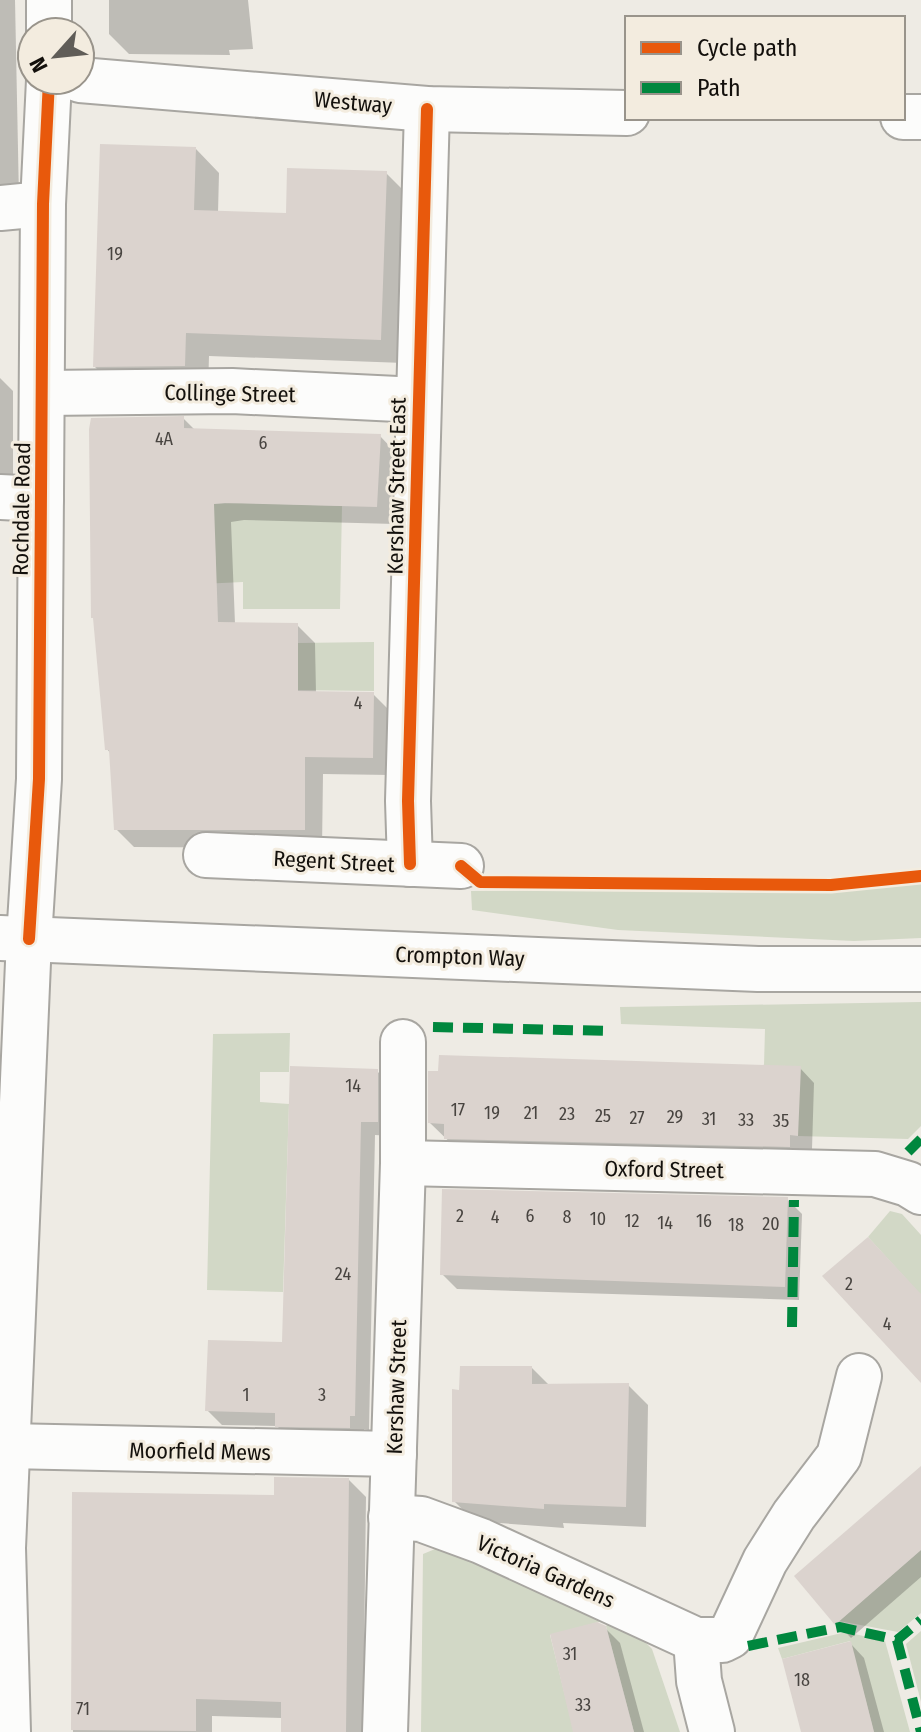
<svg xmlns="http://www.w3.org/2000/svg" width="921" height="1732" viewBox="0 0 921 1732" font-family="'Fira Sans Condensed',sans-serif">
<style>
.green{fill:#d2d8c6}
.shadow{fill:#0003}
.building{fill:#dbd3ce}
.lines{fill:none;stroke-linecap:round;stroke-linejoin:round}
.minor-casing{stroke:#a8a6a1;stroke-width:48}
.major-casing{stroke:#a8a6a1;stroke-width:48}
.minor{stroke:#fcfcfb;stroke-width:44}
.major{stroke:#fcfcfb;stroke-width:44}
.quiet{stroke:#00873e;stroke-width:10;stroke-dasharray:20 10;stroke-linecap:butt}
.cycleway-casing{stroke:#f3ecdf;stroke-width:17}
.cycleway{stroke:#e8590c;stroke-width:12}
.labels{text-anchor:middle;stroke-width:6;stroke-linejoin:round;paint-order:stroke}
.number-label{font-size:18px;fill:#484440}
.street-label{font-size:22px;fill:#13100c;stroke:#f3ecdf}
</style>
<rect width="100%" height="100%" fill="#eeebe4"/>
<g class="green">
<path d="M243,503l99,3 -2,103h-97v-27l-42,2 15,-19 -1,-17 -15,-44z"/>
<path d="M374,642v49l-82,-1 6,-17v-30z"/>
<path d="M921,883v55l-67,3 -236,-11 -146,-20 -1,-19 357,-2z"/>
<path d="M921,1002v124l-13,13 -110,-3 -34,-71 1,-36 -144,-5 -1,-17z"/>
<path d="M290,1033l-1,39h-29v30l29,2 -6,188 -76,-2 6,-256z"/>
<path d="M890,1211l12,3 19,21v60l-53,-58z"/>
<path d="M440,1547l157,68 2,7 -49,13 24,97h-153l2,-178z"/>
<path d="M921,1550v63l-23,19 -59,-11z"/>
<path d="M610,1622l31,16 11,11 28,83h-46l-28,-106z"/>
<path d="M921,1631v71l-15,-58z"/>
<path d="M846,1632l39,9 25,91h-36l-24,-91 -68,18 -4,-11z"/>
</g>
<g class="shadow">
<path d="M0,0h15l4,199h-19z"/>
<path d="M109,0h139l5,49 -24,1 1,5 -101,-1 -20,-20z"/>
<path d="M196,149l23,24 -1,40 70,3 98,-43 24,24 -6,166 -195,-7 -1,34 -89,1 -24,-24z"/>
<path d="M0,378l13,13v92h-13z"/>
<path d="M183,418l12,12 185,6 18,19 -3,69 -151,-4 -13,2 4,102 62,1 18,18 1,50 57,1 18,18 -1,63 -67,-1 -1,74 -188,-1 -18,-18 -5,-75 -4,-5z"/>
<path d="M800,1068l14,15 -2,66h-8v12l-343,-8 -31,-30z"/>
<path d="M377,1071l15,15v50l-17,-1 -6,295 -5,-1v13l-73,-2 -14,-14 -55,-1 -15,-15 77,-66z"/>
<path d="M787,1199l15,15 -3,86 -342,-11 -15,-15z"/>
<path d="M532,1368l18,18 78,-1 20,20 -2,122 -83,-4 1,5 -90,-7 -20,-20 7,-109z"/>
<path d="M921,1468v109l-70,61 -14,-15z"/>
<path d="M349,1480l17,17 -3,235h-80v-14l-71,-2v16h-139l-1,-31 204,-204z"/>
<path d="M605,1628l15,15 24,89h-68z"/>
<path d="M850,1643l14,15 20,74h-81z"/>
</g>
<g class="building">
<path d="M100,144l96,3 -2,63 92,3 1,-45 100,3 -6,169 -195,-7 -1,33 -92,1z"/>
<path d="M184,416v12l197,6 -4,73 -152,-4 -11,1 4,118 80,1v68l76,1 -1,66 -68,-1v73h-191l-5,-80h-4l-12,-132h-2l-2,-189 2,-11z"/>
<path d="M439,1055l362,11 -3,70 -8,-1v12l-346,-8v-15l-16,-1v-52h10z"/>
<path d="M290,1066l88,3v53h-17l-6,294h-5v12l-75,-1v-14l-70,-2 3,-71 74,2z"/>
<path d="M442,1189l346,8 -3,90 -345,-12z"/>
<path d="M868,1237l53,57v89l-99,-107z"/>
<path d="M460,1366h72v18l97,-1 -3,124 -82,-3v5l-92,-7v-113l7,1z"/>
<path d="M921,1466v84l-86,75 -41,-49z"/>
<path d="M274,1477l75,1 -3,254h-65v-30l-85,-3v32l-125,-1 1,-238 202,3z"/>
<path d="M597,1622l9,4 28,106h-61l-23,-98z"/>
<path d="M851,1641l23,91h-73l-19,-73z"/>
</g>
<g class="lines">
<g class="minor-casing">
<g id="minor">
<path d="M49,32v-32"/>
<path d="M80,80l347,29 200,4"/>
<path d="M903,117h18"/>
<path d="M0,208l43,-4"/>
<path d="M43,393l189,-2 186,9"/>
<path d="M0,497l41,2"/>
<path d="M206,855l255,11"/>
<path d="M410,864l-2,-63 19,-692"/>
<path d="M29,939l10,-160 4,-575 6,-124"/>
<path d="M403,1163l472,11 33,10 13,8"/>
<path d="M7,1446l387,8"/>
<path d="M391,1517l30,2 60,22 215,99h26l8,-4 35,-75 29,-46 45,-59 20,-80"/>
<path d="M696,1640l3,41 13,51"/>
<path d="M385,1732l18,-569v-121"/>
</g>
</g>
<g class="major-casing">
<g id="major">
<path d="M0,938l758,31h163"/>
<path d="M8,1732l-5,-184 26,-609"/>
</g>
</g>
<use href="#minor" class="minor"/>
<use href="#major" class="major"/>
<g class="quiet">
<path d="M433,1027l179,4"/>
<path d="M908,1152l13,-13"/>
<path d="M792,1327l2,-127"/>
<path d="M897,1640l24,92"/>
<path d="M748,1646l92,-19 57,13 24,-20"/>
</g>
<g class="cycleway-casing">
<g id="cycleway">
<path d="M410,864l-2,-63 19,-692"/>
<path d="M461,866l19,16 351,3 90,-9"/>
<path d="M29,939l10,-160 4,-575 6,-124"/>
</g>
</g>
<use href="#cycleway" class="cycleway"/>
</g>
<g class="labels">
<g class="number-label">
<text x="115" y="260">19</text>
<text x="164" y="445">4A</text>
<text x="263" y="449">6</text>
<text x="358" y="709">4</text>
<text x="353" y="1092">14</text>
<text x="458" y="1116">17</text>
<text x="492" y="1119">19</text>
<text x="531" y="1119">21</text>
<text x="567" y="1120">23</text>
<text x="603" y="1122">25</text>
<text x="675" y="1123">29</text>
<text x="637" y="1124">27</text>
<text x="709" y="1125">31</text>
<text x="746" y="1126">33</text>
<text x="781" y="1127">35</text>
<text x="460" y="1222">2</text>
<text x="530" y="1222">6</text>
<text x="495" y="1223">4</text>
<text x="567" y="1223">8</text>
<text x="598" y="1225">10</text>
<text x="632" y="1227">12</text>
<text x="704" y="1227">16</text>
<text x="665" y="1229">14</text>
<text x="771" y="1230">20</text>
<text x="736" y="1231">18</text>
<text x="343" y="1280">24</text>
<text x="849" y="1290">2</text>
<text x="887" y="1330">4</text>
<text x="246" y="1401">1</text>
<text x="322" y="1401">3</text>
<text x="570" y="1660">31</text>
<text x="802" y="1686">18</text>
<text x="583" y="1711">33</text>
<text x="83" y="1715">71</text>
</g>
<g class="street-label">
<text transform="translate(353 102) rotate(5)" y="8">Westway</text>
<text transform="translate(230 393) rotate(1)" y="8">Collinge Street</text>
<text transform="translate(396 486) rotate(-89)" y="8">Kershaw Street East</text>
<text transform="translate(21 509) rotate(-89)" y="8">Rochdale Road</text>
<text transform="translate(334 861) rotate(3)" y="8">Regent Street</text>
<text transform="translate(460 956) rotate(2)" y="8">Crompton Way</text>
<text transform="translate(664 1169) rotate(1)" y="8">Oxford Street</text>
<text transform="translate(396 1387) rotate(-88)" y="8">Kershaw Street</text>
<text transform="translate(200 1451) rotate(1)" y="8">Moorfield Mews</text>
<text transform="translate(546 1571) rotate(24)" y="8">Victoria Gardens</text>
</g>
</g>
<rect x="625" y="16" width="280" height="104" fill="#f3ecdf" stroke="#99948b" stroke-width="2"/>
<rect x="641" y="42" width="40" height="12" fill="#e8590c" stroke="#99948b" stroke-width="2"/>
<text x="697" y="56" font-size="24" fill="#13100c">Cycle path</text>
<rect x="641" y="82" width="40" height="12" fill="#00873e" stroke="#99948b" stroke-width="2"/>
<text x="697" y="96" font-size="24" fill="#13100c">Path</text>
<g transform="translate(56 56) rotate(243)"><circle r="38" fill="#f3ecdf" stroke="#99948b" stroke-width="2"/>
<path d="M0-6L14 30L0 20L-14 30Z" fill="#605d58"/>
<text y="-12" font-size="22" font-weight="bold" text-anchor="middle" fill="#13100c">N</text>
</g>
</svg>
